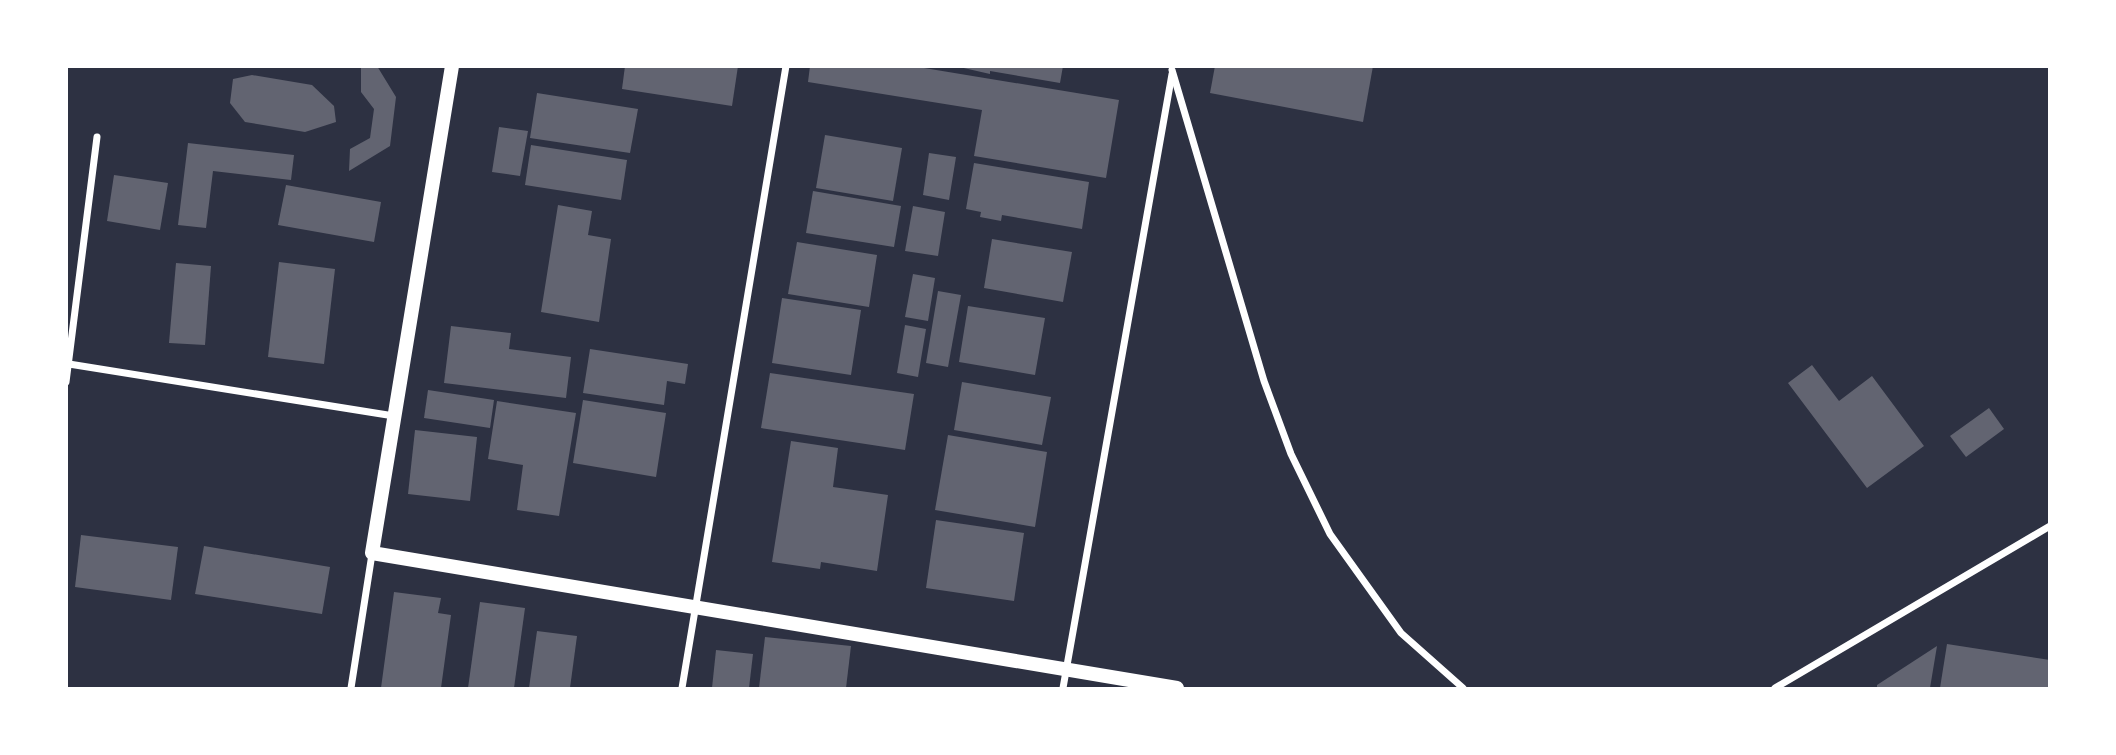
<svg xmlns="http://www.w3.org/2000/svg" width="2116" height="755" viewBox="0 0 2116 755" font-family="Commissioner,sans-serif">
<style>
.building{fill:#626471}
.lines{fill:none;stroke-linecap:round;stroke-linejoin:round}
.minor{stroke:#fff;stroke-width:7}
.secondary{stroke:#fff;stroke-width:14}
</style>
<rect width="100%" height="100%" fill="#2d3142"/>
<g class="building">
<path d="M361,66h16l19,31 -6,49 -41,25 1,-22 20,-11 4,-29 -13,-17z"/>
<path d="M625,66h113l-6,40 -110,-17z"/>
<path d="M810,66h102l207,34 -13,78 -132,-22 8,-46 -174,-28z"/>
<path d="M955,66h108l-3,17 -70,-12v3z"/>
<path d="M1215,66h158l-10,56 -153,-29z"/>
<path d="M252,75l60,10 22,21 2,16 -31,10 -60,-10 -15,-19 3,-24z"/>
<path d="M537,93l101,16 -8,44 -100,-15z"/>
<path d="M499,127l29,4 -8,45 -28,-4z"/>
<path d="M825,135l77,13 -9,53 -77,-13z"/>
<path d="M188,143l106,12 -3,25 -78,-9 -7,57 -28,-3z"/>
<path d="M531,145l96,15 -6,40 -96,-15z"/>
<path d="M929,153l27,4 -7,43 -26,-5z"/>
<path d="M974,163l115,19 -7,47 -80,-14 -1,6 -21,-4 1,-5 -15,-3z"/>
<path d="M114,175l54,8 -8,47 -53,-9z"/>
<path d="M286,185l95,17 -7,40 -96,-17z"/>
<path d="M813,191l88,15 -7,41 -88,-14z"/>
<path d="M558,205l34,6 -4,24 23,4 -12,83 -58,-10z"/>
<path d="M913,206l32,6 -7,44 -33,-5z"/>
<path d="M992,239l80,13 -9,50 -79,-14z"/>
<path d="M797,242l80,13 -8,52 -81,-13z"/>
<path d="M279,262l56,7 -11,95 -56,-7z"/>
<path d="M176,263l35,3 -6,79 -36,-2z"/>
<path d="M913,274l22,4 -7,43 -23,-4z"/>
<path d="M938,291l23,4 -13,72 -22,-4z"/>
<path d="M782,298l79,12 -10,65 -79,-12z"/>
<path d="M968,306l77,12 -10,57 -76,-13z"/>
<path d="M905,325l21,4 -8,48 -21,-4z"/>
<path d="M451,326l60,7 -2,16 62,8 -5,41 -122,-15z"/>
<path d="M590,349l98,15 -3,20 -18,-3 -3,24 -81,-12z"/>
<path d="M1812,365l27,36 33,-25 52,70 -57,42 -79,-105z"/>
<path d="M770,373l144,21 -9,56 -144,-22z"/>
<path d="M962,382l89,15 -9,48 -88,-15z"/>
<path d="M428,390l66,10 -4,28 -66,-10z"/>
<path d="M583,400l83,13 -10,64 -83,-14z"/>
<path d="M497,401l79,12 -17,103 -42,-6 6,-45 -35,-6z"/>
<path d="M1989,408l15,21 -38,28 -16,-21z"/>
<path d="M415,430l62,7 -7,64 -62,-7z"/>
<path d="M948,435l99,17 -12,75 -100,-17z"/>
<path d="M791,441l47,7 -5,39 55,8 -11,76 -56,-9 -1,7 -48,-7z"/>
<path d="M936,520l88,13 -10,68 -88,-13z"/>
<path d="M81,535l97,12 -7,53 -96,-13z"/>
<path d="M204,546l126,21 -8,47 -127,-20z"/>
<path d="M394,592l47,6 -3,15 13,2 -10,73h-60z"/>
<path d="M480,602l45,6 -11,80h-46z"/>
<path d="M537,631l40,5 -7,52h-41z"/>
<path d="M765,637l86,9 -5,42h-87z"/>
<path d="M1947,644l103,16v28h-110z"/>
<path d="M1937,646l-7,42h-53v-3z"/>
<path d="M716,650l37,4 -4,34h-37z"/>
</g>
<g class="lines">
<g class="minor">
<path d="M1172,70l92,311 27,73 39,80 71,99 62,55"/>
<path d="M69,364l325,52"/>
<path d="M66,382l31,-245"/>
<path d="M351,688l21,-134"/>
<path d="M682,688l104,-622"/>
<path d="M1063,688l109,-614"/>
<path d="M1775,688l275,-162"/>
</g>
<path class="secondary" d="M452,66l-80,487 805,135"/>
</g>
<rect width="2116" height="755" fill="none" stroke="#ffffff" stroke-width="136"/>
</svg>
